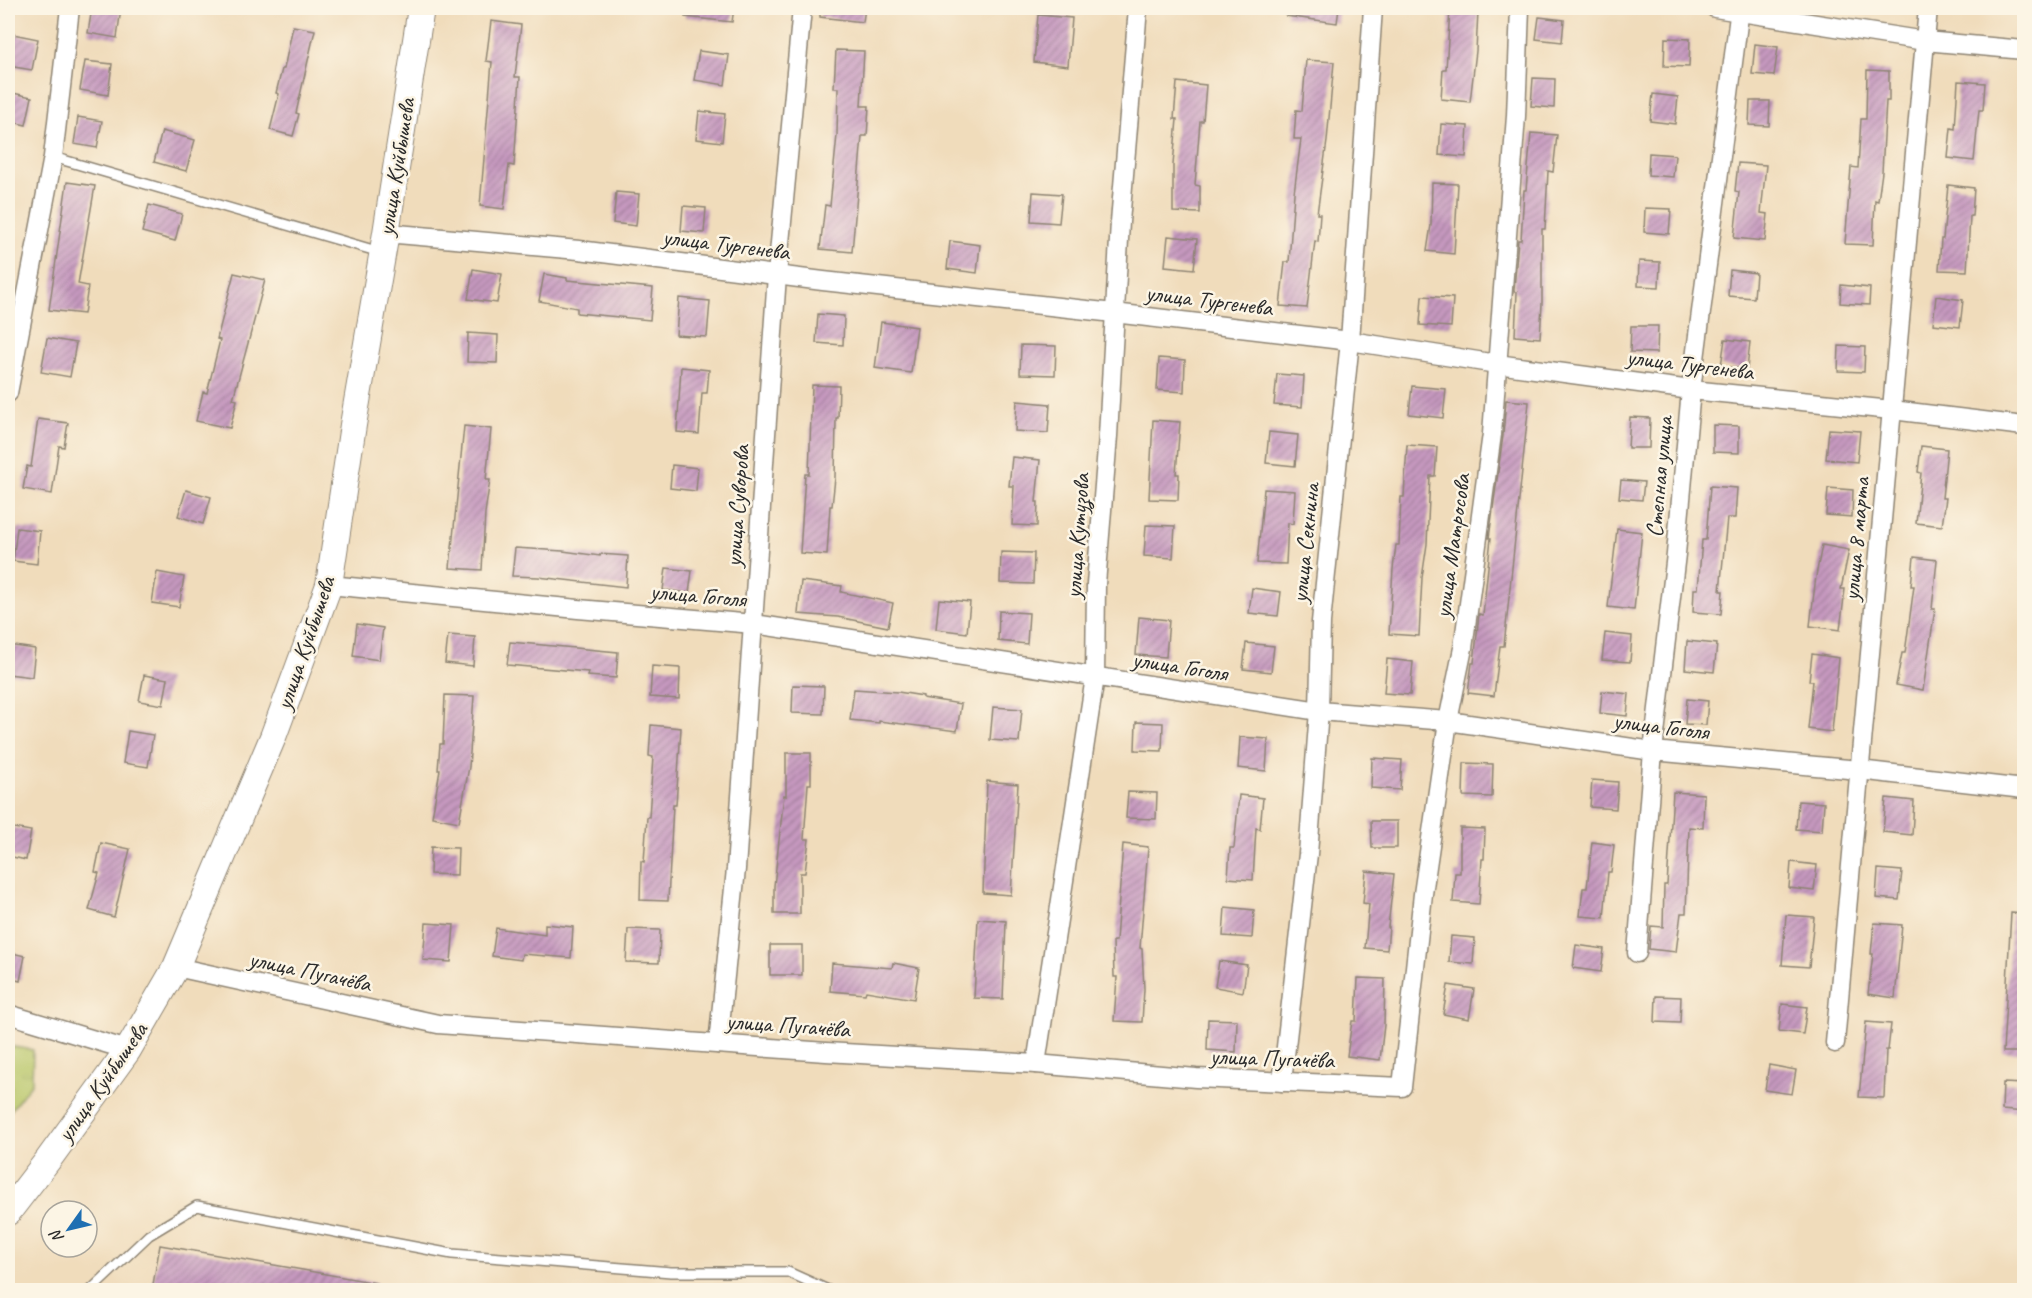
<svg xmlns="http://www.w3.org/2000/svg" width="2032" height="1298" viewBox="0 0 2032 1298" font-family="Caveat,sans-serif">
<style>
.grass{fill:url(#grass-tufts);stroke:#72784a;stroke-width:1.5}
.building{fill:url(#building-hatch)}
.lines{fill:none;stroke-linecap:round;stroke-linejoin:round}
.service-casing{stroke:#8e8473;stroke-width:12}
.minor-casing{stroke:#8e8473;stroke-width:21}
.secondary-casing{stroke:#8e8473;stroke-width:28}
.service{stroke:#fff;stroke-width:9}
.minor{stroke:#fff;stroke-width:18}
.secondary{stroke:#fff;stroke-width:26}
.labels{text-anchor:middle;stroke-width:5;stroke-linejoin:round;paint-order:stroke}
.street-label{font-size:24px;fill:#2b2b2b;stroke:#fcf5e5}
</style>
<defs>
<pattern id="grass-tufts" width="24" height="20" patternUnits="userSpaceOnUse" patternTransform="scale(1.5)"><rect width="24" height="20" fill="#b8c668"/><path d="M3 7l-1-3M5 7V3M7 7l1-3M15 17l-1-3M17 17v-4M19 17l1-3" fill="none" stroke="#9eaa5a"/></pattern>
<pattern id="building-hatch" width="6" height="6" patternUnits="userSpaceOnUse" patternTransform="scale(1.5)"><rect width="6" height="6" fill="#c699bf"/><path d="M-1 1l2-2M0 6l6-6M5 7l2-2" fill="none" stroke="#a17d9b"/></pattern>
</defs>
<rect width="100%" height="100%" fill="#fcf5e5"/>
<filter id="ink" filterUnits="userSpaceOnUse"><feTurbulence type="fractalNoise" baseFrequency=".0167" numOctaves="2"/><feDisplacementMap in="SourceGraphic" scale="12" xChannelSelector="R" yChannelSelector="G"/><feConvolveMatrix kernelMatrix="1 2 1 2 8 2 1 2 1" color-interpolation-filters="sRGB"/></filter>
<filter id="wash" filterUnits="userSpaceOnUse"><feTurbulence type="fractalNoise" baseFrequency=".008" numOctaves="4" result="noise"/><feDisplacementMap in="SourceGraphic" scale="24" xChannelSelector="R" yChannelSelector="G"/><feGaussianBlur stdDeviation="1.35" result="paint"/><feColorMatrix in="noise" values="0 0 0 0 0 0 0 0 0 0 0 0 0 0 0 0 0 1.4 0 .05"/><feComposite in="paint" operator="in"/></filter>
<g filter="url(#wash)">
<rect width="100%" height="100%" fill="#f0dcbb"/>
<path class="grass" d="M8,1046l25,4 -1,33 -24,31z"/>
<g id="blocks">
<g class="building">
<path d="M92,8h29l-4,30 -29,-5z"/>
<path d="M685,8h49l-2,14 -47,-5z"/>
<path d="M820,8h45l-2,14 -43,-5z"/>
<path d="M1287,8h52l-2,15 -51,-7z"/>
<path d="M1450,10l28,1 -2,40 -6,51 -29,-3 2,-30h3z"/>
<path d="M1038,15l34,3 -4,48 -34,-4z"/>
<path d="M1539,17l25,3 -2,22 -26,-3z"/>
<path d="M491,21l30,4 -6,52h5l-6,89 -5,-1 -5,44 -24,-3 12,-144 -6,-1z"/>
<path d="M293,26l22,4 -19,83 3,1 -6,22 -23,-6 9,-36 -3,-1 6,-24h2z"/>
<path d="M8,33l30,6 -6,31 -24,-4z"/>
<path d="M1665,38l25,1 -1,28 -25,-1z"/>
<path d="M1755,44l23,3 -4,29 -22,-2z"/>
<path d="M836,50l28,1 -3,55h8l-2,30h-5l-10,116 -32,-3 5,-44 5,1 7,-71 1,-47h-4z"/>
<path d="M699,51l30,4 -4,30 -31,-5z"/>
<path d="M1306,60l28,2 -7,79 -10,73h3l-2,28 -3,-1 -8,67 -27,-2 5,-44h4l5,-69 7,-54h-7l2,-29 6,1z"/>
<path d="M85,61l27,3 -4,31 -28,-5z"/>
<path d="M1867,70l22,1v30h-3l-4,71 -4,29 -3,-1 -2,45 -28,-1 6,-77 7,1 3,-49h5z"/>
<path d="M1533,78l22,1 -1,29 -23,-2z"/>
<path d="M1958,81l27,2 -2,27h-4l-5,51 -26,-3 3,-30 4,1z"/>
<path d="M1177,82l29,3 -3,36h-3l-5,64 5,1v27l-27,-1v-47l4,-46h-3z"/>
<path d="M8,92l24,5 -6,28 -18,-4z"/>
<path d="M1653,94l25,3 -3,27 -25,-3z"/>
<path d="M1750,101h20l-1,25 -20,-1z"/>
<path d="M699,111l26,3 -3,28 -26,-3z"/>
<path d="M78,117l24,4 -5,27 -23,-4z"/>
<path d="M1441,124l27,2 -2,31 -27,-2z"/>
<path d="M162,131l33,9 -9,31 -32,-9z"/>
<path d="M1531,133l26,2 -4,37 -5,-1 -3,58h-3v75l-2,34 -25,-2 2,-44h-3v-2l4,-50h3l3,-50h2z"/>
<path d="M1649,153l26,2 -2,22 -25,-2z"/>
<path d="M1738,163l28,2 -5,48 7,1 -3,27 -31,-3 5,-46 -4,-1z"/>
<path d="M67,182l28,4 -17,98 10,2 -4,28 -35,-4z"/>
<path d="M1432,183l26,1 -4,70 -27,-3 4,-26z"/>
<path d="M1948,185l26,3 -2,28h-2l-3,55 -28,-1 2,-31h2z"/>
<path d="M616,192l23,2 -3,32 -23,-3z"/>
<path d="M1033,192l29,2 -3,29 -28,-2z"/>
<path d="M149,205l33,9 -7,27 -33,-9z"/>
<path d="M683,206l23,2 -2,25 -23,-2z"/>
<path d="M1645,208l26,1 -2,25 -25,-2z"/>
<path d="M1168,236l29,3 -3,30 -29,-3z"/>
<path d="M950,241l30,4 -3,28 -30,-4z"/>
<path d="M1639,261l21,1 -1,25 -21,-1z"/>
<path d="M473,269l29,5 -5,29 -29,-4z"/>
<path d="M1730,270l26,3 -2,25 -26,-2z"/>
<path d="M234,273l31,7 -32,119 4,1 -7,28 -34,-7 7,-29 4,1 13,-53 -3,-1z"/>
<path d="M544,274l23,4v2l86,8 -3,32 -73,-7v-5l-38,-7z"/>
<path d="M1841,285l29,3 -1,17 -29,-2z"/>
<path d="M1422,296l31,2 -2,29 -31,-2z"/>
<path d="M1936,296l27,4 -3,27 -27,-3z"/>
<path d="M679,298l31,3 -3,36 -31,-2z"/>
<path d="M818,314l26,2 -1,29 -27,-2z"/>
<path d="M881,322l36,5 -6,46 -36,-5z"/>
<path d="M1631,326h27l-1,27 -27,-1z"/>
<path d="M468,333l30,2 -1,28 -30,-1z"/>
<path d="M47,338l29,5 -6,34 -29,-5z"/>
<path d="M1725,339l25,3 -3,27 -26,-3z"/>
<path d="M1021,345l35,1 -1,29 -35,-1z"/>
<path d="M1839,346l26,1 -1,25 -26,-1z"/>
<path d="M1159,358l26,2 -1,32 -27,-2z"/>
<path d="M681,367l28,3 -2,23h-5l-3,41 -22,-2z"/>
<path d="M1277,374l27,2 -2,31 -28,-2z"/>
<path d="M812,385l27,1 -1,32h-2l-1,60 -3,28h-2l-3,49 -27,-2 5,-79h4z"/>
<path d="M1412,386l34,3 -3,29 -34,-4z"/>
<path d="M1506,400l23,2 -25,244h-4l-6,50 -26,-3 4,-30h2l5,-49 4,1 8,-77h-2l14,-102z"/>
<path d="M1017,401l33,3 -2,29 -33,-2z"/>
<path d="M1630,417l20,1 -1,30h-21z"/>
<path d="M38,419l30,4 -4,24 -5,-1 -7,48 -29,-5 4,-23 4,1z"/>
<path d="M1153,420l27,2 -4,52h3l-1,26 -29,-1z"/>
<path d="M1713,425l26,1v27l-26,-1z"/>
<path d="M464,426l27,3 -5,51h4l-5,33 -3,57 -32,-2z"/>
<path d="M1829,429l31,2 -3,31 -31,-3z"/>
<path d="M1269,432l29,3 -3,31 -29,-3z"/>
<path d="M1407,445l30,2 -2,29h-5l-3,68 -5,34 -3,58 -30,-2 4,-65 3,-24h3l2,-48h3z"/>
<path d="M1921,446l26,3 -5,49h4l-4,28 -26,-3 5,-50 -3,-1z"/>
<path d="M1012,457l28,3 -4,42h2l-1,24 -25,-1 2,-39h-5z"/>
<path d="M672,465l26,3 -2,23 -26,-3z"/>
<path d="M1621,480l23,2 -2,18 -23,-2z"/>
<path d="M1710,486l27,2 -2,30h-8l-7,73h3l-2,23 -28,-2 1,-23h4l4,-49h4z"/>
<path d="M1828,488l25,2 -1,27 -26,-2z"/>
<path d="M1264,489l31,2 -2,33 -5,-1 -2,41 -29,-1z"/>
<path d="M186,490l25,7 -8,27 -25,-8z"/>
<path d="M1146,525l29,1 -2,32 -29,-2z"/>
<path d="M17,528l23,3 -3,33 -24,-3z"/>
<path d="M1617,529l25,3 -8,78 -26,-3z"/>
<path d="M1822,545l27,5 -8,39h4l-5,41 -30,-4 6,-50z"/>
<path d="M515,548l48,3 37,5v-2l28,2 -2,31 -88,-10 -26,-1z"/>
<path d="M1001,552l33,1 -1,31 -33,-1z"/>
<path d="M1914,557l23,3 -5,49h3l-12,81 -27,-5 6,-32h3l9,-67h-3z"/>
<path d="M666,568l26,3 -3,22 -26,-3z"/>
<path d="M157,572l27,5 -5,30 -27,-4z"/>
<path d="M801,581l41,5 -1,6 52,11 -5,24 -50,-10 -40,-3z"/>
<path d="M1252,588l29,4 -3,24 -29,-3z"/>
<path d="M939,599l31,3 -3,31 -31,-4z"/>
<path d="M999,611l30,2 -2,31 -29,-3z"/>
<path d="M1139,617l30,3 -3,37 -30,-2z"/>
<path d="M357,624l26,4 -4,32 -26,-4z"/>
<path d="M1605,633l27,3 -2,26 -28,-2z"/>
<path d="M448,635l27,2 -2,29 -28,-3z"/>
<path d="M1687,641l30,3 -3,28 -29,-3z"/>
<path d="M510,642l108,10 -2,26 -29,-2 1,-4 -81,-7z"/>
<path d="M1246,643l28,3 -3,26 -28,-3z"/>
<path d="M8,645l27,4 -3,28 -24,-3z"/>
<path d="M1812,654l27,4 -7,74 -24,-3 5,-48h-4z"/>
<path d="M1387,659l26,3 -3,33 -26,-2z"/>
<path d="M652,666l28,2 -1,31 -29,-2z"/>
<path d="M144,675l24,4 -5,26 -24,-4z"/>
<path d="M793,685l31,1 -1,28 -31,-1z"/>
<path d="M854,689l44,3 25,4v2l38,6 -4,27 -78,-10v2l-29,-3z"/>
<path d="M1602,691l27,3 -2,22 -27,-3z"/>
<path d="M445,695l29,1 -5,71 -10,55 -27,-5 8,-47h-2l2,-26h3z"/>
<path d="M1687,699l21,2 -2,24 -21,-1z"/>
<path d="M993,707l29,2 -3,33 -29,-2z"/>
<path d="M1136,722l27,1 -1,28 -27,-1z"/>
<path d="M651,725l30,3 -5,77h-3l-5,96 -28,-1 1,-39 3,1 3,-45h2l4,-60 -4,-1z"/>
<path d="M128,731l25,4 -5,32 -25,-4z"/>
<path d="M1240,737l28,2 -2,32 -28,-3z"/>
<path d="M786,753h25v31h-3l-4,55h5l-4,34h-5v41h-26v-28l10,-91 2,1z"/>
<path d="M1372,758l30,2 -2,30 -29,-2z"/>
<path d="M1464,763l29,1 -1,33 -29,-1z"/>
<path d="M1592,780l26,2 -2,27 -26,-2z"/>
<path d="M987,781l31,3 -7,111 -28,-2z"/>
<path d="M1128,792l29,1 -1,26 -30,-1z"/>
<path d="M1673,792l31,2 -1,34 -14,-1 -3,86h-5l-5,39 -27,-3 2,-23 12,1 1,-42h3z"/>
<path d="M1239,795l24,3 -3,31 -4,-1 -3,52 -25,-2 2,-30h4z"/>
<path d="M1886,798l28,3 -2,34 -29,-3z"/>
<path d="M1798,801l26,2 -2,28 -26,-2z"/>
<path d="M1371,821h26v27h-25z"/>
<path d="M8,827l23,4 -5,29 -18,-4z"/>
<path d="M1460,828l25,1 -1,30h-2l-3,45 -26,-2 2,-29h5z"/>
<path d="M1592,842l22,3 -3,27h-3l-4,46 -24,-2 3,-28h4z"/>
<path d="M101,843l29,6 -16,68 -25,-7 10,-37 -4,-1z"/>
<path d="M1123,844l25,3 -8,101 2,1 2,40 -2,33 -28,-1 3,-44h-3l-1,-36h3z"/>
<path d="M431,847l27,1 -1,27 -27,-1z"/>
<path d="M1791,862l26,3 -3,26 -25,-3z"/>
<path d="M1878,869l24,2 -3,29 -23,-2z"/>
<path d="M1366,871l28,3 -6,53h1l-2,23 -22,-2 4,-44 -6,-1z"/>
<path d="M1225,907l29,3 -2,28 -29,-2z"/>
<path d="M2011,913l14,1v138h-22z"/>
<path d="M1786,915l28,2 -5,50 -27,-2z"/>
<path d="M978,919l28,2 -3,78 -29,-1z"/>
<path d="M426,923l28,2 -3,37 -28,-2z"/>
<path d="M1874,923l28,2 -7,73 -27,-4 5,-40h-2z"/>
<path d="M545,924l28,3 -2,31 -49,-4 -1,6 -29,-4 4,-28 49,7z"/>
<path d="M628,929l32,1 -1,33 -33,-1z"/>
<path d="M1451,936l24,2 -2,26 -24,-2z"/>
<rect x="770" y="945" width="32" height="30"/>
<path d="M1576,945l28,4 -3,23 -28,-4z"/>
<path d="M8,952l17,4 -5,25 -12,-3z"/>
<path d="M1219,961l28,4 -4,27 -28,-5z"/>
<path d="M832,963l60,5 1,-5 26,5 -5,31 -48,-8 -1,3 -35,-3z"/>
<path d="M1358,978l27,1 -1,46 -4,35 -33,-4 5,-35h4z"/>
<path d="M1448,985l26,4 -5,30 -26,-5z"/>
<path d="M1656,996l25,1 -1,26 -25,-1z"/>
<path d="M1782,1004l25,3 -4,27 -24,-3z"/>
<path d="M1208,1019l29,1 -1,32 -29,-2z"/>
<path d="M1866,1022l25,2 -3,26h-2l-2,48 -25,-1z"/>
<path d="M1769,1065l27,5 -4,24 -27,-4z"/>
<path d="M2003,1083l22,1v28l-23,-2z"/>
<path d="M160,1245l217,38 -1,7h-224z"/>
</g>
</g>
</g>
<g filter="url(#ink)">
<use href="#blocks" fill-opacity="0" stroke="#8e8473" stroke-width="1.5"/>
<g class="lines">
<g class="service-casing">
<g id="service">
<path d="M53,157l327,95"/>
<path d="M91,1290l58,-55 48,-29 255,48 219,18h117l40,18"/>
</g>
</g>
<g class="minor-casing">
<g id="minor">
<path d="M1715,8l210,33 99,9"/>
<path d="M386,233l193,17 244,31 291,32 236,28 147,23 194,26 201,20 132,16"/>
<path d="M8,393l45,-236 17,-149"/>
<path d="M329,585l249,24 176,15 565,87 129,10 205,30 206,19 165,19"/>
<path d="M1637,953l16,-202 23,-197 15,-164 49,-382"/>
<path d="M176,967l262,57 388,28 210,12 160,14 206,9 21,-193 25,-173 15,-73 29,-214 24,-318 4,-108"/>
<path d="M8,1014l120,36"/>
<path d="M1835,1043l93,-1035"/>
<path d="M718,1044l18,-175 41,-594 25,-267"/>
<path d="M1036,1064l59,-387 1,-93 12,-148 12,-214 18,-214"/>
<path d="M1282,1082l26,-228 11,-143 2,-89 29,-281 23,-333"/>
</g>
</g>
<g class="secondary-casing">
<path id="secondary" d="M8,1212l40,-52 80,-110 48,-83 97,-230 56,-152 24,-160 33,-192 35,-225"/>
</g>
<use href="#service" class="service"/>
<use href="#minor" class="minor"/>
<use href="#secondary" class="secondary"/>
</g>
</g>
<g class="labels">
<g class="street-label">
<text transform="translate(396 167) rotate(-81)" y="8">улица Куйбышева</text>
<text transform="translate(726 244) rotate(7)" y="8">улица Тургенева</text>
<text transform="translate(1209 300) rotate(7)" y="8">улица Тургенева</text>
<text transform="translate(1690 364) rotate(7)" y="8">улица Тургенева</text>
<text transform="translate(1659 477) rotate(-85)" y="8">Степная улица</text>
<text transform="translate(737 506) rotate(-86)" y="8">улица Суворова</text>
<text transform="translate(1077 536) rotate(-86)" y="8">улица Кутузова</text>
<text transform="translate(1856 539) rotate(-85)" y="8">улица 8 марта</text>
<text transform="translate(1305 543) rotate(-84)" y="8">улица Секнина</text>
<text transform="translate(1452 546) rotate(-82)" y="8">улица Матросова</text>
<text transform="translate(698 595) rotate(5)" y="8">улица Гоголя</text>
<text transform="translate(305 643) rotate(-71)" y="8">улица Куйбышева</text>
<text transform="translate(1180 666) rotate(9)" y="8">улица Гоголя</text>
<text transform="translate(1661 726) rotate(7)" y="8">улица Гоголя</text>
<text transform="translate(310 971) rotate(12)" y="8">улица Пугачёва</text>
<text transform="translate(788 1025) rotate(4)" y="8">улица Пугачёва</text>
<text transform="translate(1272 1058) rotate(2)" y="8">улица Пугачёва</text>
<text transform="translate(102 1082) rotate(-55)" y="8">улица Куйбышева</text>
</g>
</g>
<rect width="2032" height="1298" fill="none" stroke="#fcf5e5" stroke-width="30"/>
<g transform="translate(69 1229) rotate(236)"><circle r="28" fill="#fcf5e5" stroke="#a8a49b" stroke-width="1.5"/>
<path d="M0-4.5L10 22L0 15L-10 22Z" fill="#1f6fb2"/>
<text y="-9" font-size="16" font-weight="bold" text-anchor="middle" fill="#2b2b2b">N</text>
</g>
</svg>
